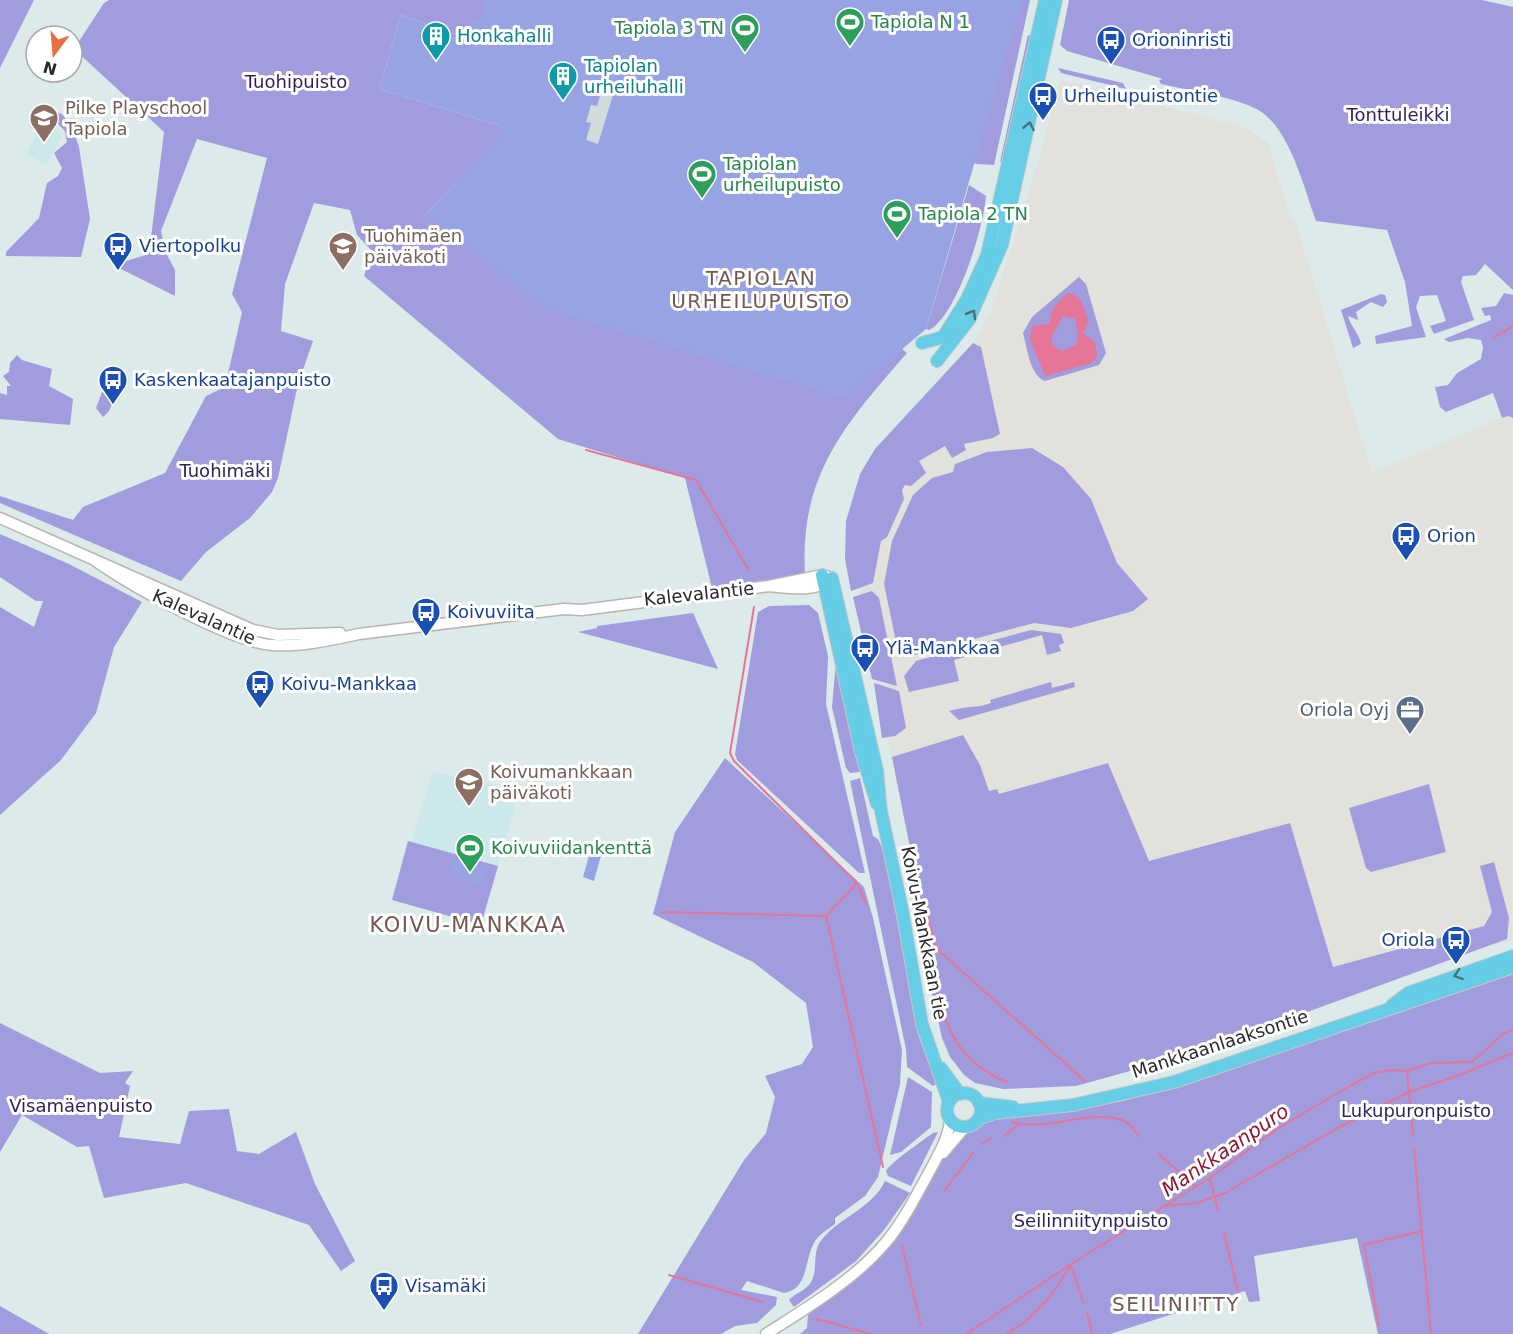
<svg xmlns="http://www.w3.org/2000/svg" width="1513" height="1334" viewBox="0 0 1513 1334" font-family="'DejaVu Sans',sans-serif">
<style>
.industrial{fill:#e3e1dc}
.education{fill:#cce8eb}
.green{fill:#a19cdd}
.pitch{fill:#98a3e4}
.plaza{fill:#d2dadb}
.water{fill:#e57698;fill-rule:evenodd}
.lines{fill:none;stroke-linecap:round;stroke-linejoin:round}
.stream{stroke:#e57698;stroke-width:2}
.secondary-casing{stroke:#bcb3af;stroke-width:13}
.primary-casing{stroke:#c7c7c7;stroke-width:14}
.secondary{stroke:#fff;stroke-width:10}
.primary{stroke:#65cde6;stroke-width:12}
.oneway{stroke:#44737e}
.labels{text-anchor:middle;stroke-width:6;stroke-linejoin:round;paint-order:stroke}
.leisure-label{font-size:18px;fill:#27864d;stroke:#fff;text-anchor:start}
.culture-label{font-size:18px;fill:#0d838f;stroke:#fff;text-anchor:start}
.transit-label{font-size:18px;fill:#164399;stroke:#fff;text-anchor:start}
.park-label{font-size:18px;fill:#2d1f60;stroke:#fff}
.education-label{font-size:18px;fill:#785e54;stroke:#fff;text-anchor:start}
.street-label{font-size:18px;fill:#292929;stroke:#fff}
.service-label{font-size:18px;fill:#4e5e75;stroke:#fff;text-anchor:end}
.neighbourhood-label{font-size:20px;letter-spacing:1.5px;fill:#76574d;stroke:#fff}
.water-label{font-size:20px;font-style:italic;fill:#8f1732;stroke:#fff}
.quarter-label{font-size:21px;letter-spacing:1.5px;fill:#76574d;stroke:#fff}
</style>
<rect width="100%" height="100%" fill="#dceaea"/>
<path class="industrial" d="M1060,79l187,49 21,15 21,70 8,14 75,246 141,-60v527l-514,134 -72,-141 -68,-336v-28l109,-217 24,-42 47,-152z"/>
<g class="education">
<path d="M43,123l20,11 -17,31 -20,-11z"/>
<path d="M433,772l87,17 -22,77 -87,-24z"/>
</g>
<g class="green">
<path d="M0,0h34l-34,68z"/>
<path d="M109,0h375v15l45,14 -55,-7 -5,11 -9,3 -59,-21 -22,74 119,36 7,7 -79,82 475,134 6,5c-61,70 -108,122 -102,221l-93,14 -27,-110 -127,-39 -194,-163 8,-25 -15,-16 -7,-25 -36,-7 -29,81 -4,47 32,10 -15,43 -20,94 -6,14 -22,26 -44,34 -25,29 -181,-78v-7l73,24 10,-13 82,-34 41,-77 19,-9 17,-75 -10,-18 35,-136 -70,-19 -36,92 5,22 9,17v26l-62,-31 36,-11 15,-122 -90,-83 30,-46z"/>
<path d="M1018,0h12l-36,165 -17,-1 -43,-12z"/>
<path d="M1069,0h413l31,7v283l-28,-26 -9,11 -13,1 -2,6 13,38 -40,14 -4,-8 16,-5 -9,-26 -17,1 -4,11 10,30 -50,7 -1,-8 37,-10 -7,-44 -18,-52 -71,-9c-12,-33 -26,-91 -56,-110 -26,-15 -70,-20 -99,-27l-2,-4 4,-1 -96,-28 -7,-6z"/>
<path d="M1028,35l6,2 -30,121 -4,4z"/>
<path d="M1058,68l65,15 3,6 -65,-16z"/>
<path d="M52,111l10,3 10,13 7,20 11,72 -9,38 -75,-1v-4l33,-34 8,-35 11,-7 4,-8 -8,-15 13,-11 -2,-11 -13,-13z"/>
<path d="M969,185l17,11c-2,30 -29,120 -57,134l-3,-1z"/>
<path d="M1079,277l7,7 20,69 -7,12 -54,16c-15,-5 -18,-34 -22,-48l9,-16z"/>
<path d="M1504,293l9,2v123l-5,-2 -6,2 -9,-25 -47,19 -6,-5 -5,-20 13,-2 9,-12 24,-14 2,-11 -2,-8 -13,-2 -19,4 -5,-3 47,-19 -1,-5 -5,1 -4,-8 15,-2z"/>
<path d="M1381,294l4,1 2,7 -4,5 -12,-5 -15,10 2,8 -10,-4c3,11 11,17 13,28l-8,4 -12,-38z"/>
<path d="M973,343l8,4 19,87 -7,4 -29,6 2,6 -14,8 -7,-12 -26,15 7,12 -15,13 -6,-1 -3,5 2,9 -17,38 -6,4 -8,42 -22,8 -6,-32 1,-38 14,-47 15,-25z"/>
<path d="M17,355l5,5 30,9 -3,17 24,13 -3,26 -70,-6v-26l7,2v-9h4l-8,-10 6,-4 1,-9z"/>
<path d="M109,388l8,3 -8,20 -6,6 -7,-9 6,-16 5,1z"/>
<path d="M1032,448l31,19 28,32 26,64 31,36 -15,12 -62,17 -37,-5 -124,33 -12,-5 -14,-67 8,-43 21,-46 19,-17 21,-6 2,-8 32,-12z"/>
<path d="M0,534l69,30 73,38 -28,45 -18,66 -35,47 -61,55v-208l34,20 9,-26h-7l-36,-24z"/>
<path d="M872,591l7,7 18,88 -25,-7 -19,-82z"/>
<path d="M809,605l9,8 10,43 -2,48 39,169h-6l-122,-113 -2,-6 23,-142 11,-6z"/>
<path d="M693,613l25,56 -140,-37 19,-4v-2z"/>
<path d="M1031,630l30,4 3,9 -5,2 2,6 -14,4 -5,-20 -88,25 5,21 -50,11 -5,-16 12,-15z"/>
<path d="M836,661l25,108 -1,3 -10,1 -4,-5 -14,-61z"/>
<path d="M1051,682l1,6 22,-6 1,5 -116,33 -10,-9c16,-5 29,-3 42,-8l-1,-3z"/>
<path d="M874,683l25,8 7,37 -11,8 -13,2z"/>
<path d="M963,735l17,30 9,26 8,-2 2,5 109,-31 41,98 141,-38 43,144 151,-41 8,-14 -12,-46 14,-4 15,56 -2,21 -312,114 -119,33 -73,3 -28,-6 -11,-8 -14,-18 -8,-19 -10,-44 -9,-56 4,-5 -35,-176z"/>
<path d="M725,758l139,129 9,31 29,132 -2,34 -22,93 -13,19 -30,22v6c-7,5 -17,11 -21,19 -10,17 -5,46 -30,50l-37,-12 -6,9 36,7 -1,8 -19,18 -22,3 -14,8h-83l106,-174 22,-27 9,-36 -10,-21 37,-12 11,-17 -7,-44 -53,-41 -100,-48 22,-82z"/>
<path d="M860,778l13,58 5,3 7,15 33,180 19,50 -4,2 -26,-19 -1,-18 -56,-268z"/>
<path d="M1429,784l17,68 -75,20 -5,-4 -17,-60z"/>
<path d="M408,841l90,25 -17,59 -89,-25z"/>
<path d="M1513,972v362h-135l-21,-96 -103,18 6,45 -11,1 -4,-11 -135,43h-310l7,-6 1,-13 45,-36 84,-113 28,-35 15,-7 4,-6 86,-8 53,-9 69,-19z"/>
<path d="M0,1023l100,50 33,-2 -8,12 5,3 -11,51 61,7 9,-33 40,-2 8,42 22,3 37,-22 19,52 40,77 -14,10 -32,-46 -123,-42 -82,15 -15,-52 -12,1 -55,-32 -22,37z"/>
<path d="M908,1077l24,15 -1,35 -30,25 -11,3z"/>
<path d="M938,1132l-27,54 -23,-10 -2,-5c4,-8 36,-30 47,-38z"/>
<path d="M885,1181l25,12 -26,37 -28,31 -62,46 -5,-7c5,-6 13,-8 19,-14 12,-13 3,-30 12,-44 17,-24 52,-33 65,-61z"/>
<path d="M0,1306l49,28h-49z"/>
</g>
<g class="pitch">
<path d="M484,0h538l-96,329 -82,69 -299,-89 -119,-95 78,-82 -6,-7 -119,-36 22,-74 59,21 2,-5 7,1 5,-10 10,-5z"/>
<path d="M592,845l11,3 -9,33 -11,-4z"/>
<path d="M455,859l33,9 -5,17 -27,-8 -4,-7z"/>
</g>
<path class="plaza" d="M607,82l9,3 -18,59 -12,-4 5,-17 -5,-1 5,-17 6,1 5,-17 -9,-3 1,-3 12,4z"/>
<path class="water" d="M1072,293l9,8 8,21 -6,11 12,9 2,15 -5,6 -47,13 -15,-37 2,-13 17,-2 3,-14 14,-16zM1063,316l12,3 3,16 -2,10 -14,6 -9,-5 -2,-8z"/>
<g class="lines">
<g class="stream">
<path d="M1493,338l20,-12"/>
<path d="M586,450l110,30 53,91"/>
<path d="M754,607l-24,146 4,8 123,122 9,21"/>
<path d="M924,904l13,45 148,132"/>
<path d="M662,912l164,4 31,-33"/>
<path d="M826,916l57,251"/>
<path d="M937,949l-7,5c10,56 18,105 77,128"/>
<path d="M1407,1071l6,65"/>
<path d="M1012,1122c37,10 74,-13 111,-2 6,2 12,12 16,16"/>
<path d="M1004,1136l14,-11"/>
<path d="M981,1144l9,-5"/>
<path d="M1414,1148l17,186"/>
<path d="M1158,1154l38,32"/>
<path d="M1210,1178l8,33"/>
<path d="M944,1191l29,-38"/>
<path d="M1164,1206l33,-3 28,-10 111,-64 73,-37 48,-16 56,-23"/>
<path d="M1224,1233l14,58"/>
<path d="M902,1246l19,79"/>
<path d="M1071,1265l12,37"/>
<path d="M669,1275l94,27"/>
<path d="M1087,1313l6,21"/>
<path d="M819,1321l-2,-2 53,15"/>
<path d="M1379,1326l-15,-81 58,-14"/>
<path d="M966,1334l105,-70 139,-86 70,-51 70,-41 24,-13 16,-3 17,1 24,-8 41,-1 32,-29 9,-3"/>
<path d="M1006,1334c27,-14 49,-42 64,-68"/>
</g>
<g class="secondary-casing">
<g id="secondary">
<path d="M0,518l253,112 25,5 62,-2"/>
<path d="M93,559c34,25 138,83 179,86 28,2 59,-5 87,-11l205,-25 18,1 187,-24 53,-11 10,3c-16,15 -42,10 -63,8"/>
<path d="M943,1153l22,-26"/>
<path d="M766,1334c39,-25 83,-51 114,-85 20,-21 33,-48 47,-73 9,-17 21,-36 23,-55"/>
</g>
</g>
<g class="primary-casing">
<g id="primary">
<path d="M922,343l21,-6 24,-38 20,-44 58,-255"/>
<path d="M937,361l32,-41 33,-75 54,-245"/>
<path d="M822,575l39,177 16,52"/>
<path d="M832,578l45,192 4,41 21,98 20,115 27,78"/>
<path d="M1392,1005l16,-12 105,-37"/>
<path d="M941,1068l19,26"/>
<circle cx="964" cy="1110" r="17"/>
<path d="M979,1103l34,4"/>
<path d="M978,1119l17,-6 78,-8 101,-23 339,-115"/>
</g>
</g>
<use href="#secondary" class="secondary"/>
<use href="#primary" class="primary"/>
</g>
<defs><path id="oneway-chevron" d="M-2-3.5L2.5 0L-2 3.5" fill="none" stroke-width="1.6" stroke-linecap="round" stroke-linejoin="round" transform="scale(1.5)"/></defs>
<g class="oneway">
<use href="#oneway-chevron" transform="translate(1029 126) rotate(-78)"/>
<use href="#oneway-chevron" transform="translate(972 314) rotate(-60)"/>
<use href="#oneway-chevron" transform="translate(1458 975) rotate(161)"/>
</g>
<defs>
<g id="stadium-pin" transform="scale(1.5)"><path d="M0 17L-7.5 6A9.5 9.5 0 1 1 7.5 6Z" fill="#2e9e5b" stroke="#fff"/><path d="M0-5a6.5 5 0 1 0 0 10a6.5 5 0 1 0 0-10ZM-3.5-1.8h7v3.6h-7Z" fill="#fff"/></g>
<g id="building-pin" transform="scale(1.5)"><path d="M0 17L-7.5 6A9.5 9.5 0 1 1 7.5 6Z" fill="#0f9aa8" stroke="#fff"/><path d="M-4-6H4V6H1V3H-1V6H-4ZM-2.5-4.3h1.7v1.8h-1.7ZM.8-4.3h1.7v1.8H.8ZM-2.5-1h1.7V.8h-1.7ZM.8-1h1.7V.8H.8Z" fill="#fff"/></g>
<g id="bus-pin" transform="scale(1.5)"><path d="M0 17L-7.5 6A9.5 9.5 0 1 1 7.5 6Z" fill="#1a4fb4" stroke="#fff"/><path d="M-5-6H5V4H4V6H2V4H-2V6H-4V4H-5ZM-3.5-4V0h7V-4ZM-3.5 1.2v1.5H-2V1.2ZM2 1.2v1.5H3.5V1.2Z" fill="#fff"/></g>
<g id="school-pin" transform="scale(1.5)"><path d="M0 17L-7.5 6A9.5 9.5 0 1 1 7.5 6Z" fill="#8d6e63" stroke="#fff"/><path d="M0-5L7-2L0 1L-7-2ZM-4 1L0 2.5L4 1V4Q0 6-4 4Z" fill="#fff"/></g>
<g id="office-pin" transform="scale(1.5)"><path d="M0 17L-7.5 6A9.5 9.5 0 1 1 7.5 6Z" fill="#5c6f8a" stroke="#fff"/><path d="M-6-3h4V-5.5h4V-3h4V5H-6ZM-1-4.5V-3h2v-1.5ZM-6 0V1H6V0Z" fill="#fff"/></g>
</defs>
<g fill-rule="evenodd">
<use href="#stadium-pin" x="850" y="22"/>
<use href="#stadium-pin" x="745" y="28"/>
<use href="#building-pin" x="436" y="36"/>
<use href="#bus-pin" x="1111" y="40"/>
<use href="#building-pin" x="563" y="76"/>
<use href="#bus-pin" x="1043" y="96"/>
<use href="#school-pin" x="44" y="118"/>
<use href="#stadium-pin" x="702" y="174"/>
<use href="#stadium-pin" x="897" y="214"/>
<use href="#bus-pin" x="118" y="246"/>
<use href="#school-pin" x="343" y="246"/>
<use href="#bus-pin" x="113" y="380"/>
<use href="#bus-pin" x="1406" y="536"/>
<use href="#bus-pin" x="426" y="612"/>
<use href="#bus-pin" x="865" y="648"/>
<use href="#bus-pin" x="260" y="684"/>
<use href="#office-pin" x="1410" y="710"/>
<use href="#school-pin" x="469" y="782"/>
<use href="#stadium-pin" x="470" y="848"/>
<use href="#bus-pin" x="1456" y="940"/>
<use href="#bus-pin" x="384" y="1286"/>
</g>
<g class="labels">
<g class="leisure-label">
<text x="871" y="28">Tapiola N 1</text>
<text x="724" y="34" text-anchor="end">Tapiola 3 TN</text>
<text x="723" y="170">Tapiolan<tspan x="723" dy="21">urheilupuisto</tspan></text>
<text x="918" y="220">Tapiola 2 TN</text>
<text x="491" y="854">Koivuviidankenttä</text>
</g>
<g class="culture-label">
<text x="457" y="42">Honkahalli</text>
<text x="584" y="72">Tapiolan<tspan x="584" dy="21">urheiluhalli</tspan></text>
</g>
<g class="transit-label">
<text x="1132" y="46">Orioninristi</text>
<text x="1064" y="102">Urheilupuistontie</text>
<text x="139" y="252">Viertopolku</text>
<text x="134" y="386">Kaskenkaatajanpuisto</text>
<text x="1427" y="542">Orion</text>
<text x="447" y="618">Koivuviita</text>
<text x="886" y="654">Ylä-Mankkaa</text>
<text x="281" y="690">Koivu-Mankkaa</text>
<text x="1435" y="946" text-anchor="end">Oriola</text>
<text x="405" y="1292">Visamäki</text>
</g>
<g class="park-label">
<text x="296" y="88">Tuohipuisto</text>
<text x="1398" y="121">Tonttuleikki</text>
<text x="225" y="477">Tuohimäki</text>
<text x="81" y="1112">Visamäenpuisto</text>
<text x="1416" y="1117">Lukupuronpuisto</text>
<text x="1091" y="1227">Seilinniitynpuisto</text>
</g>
<g class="education-label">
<text x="65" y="114">Pilke Playschool<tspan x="65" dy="21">Tapiola</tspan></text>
<text x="364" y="242">Tuohimäen<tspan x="364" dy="21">päiväkoti</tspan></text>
<text x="490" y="778">Koivumankkaan<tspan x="490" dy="21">päiväkoti</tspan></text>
</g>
<g class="street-label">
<text transform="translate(699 594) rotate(-6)" y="6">Kalevalantie</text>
<text transform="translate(204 617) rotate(24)" y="6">Kalevalantie</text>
<text transform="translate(924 933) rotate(79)" y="6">Koivu-Mankkaan tie</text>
<text transform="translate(1220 1044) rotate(-18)" y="6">Mankkaanlaaksontie</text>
</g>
<g class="service-label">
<text x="1389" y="716">Oriola Oyj</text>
</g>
<g class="neighbourhood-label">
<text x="761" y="285">TAPIOLAN<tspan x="761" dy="23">URHEILUPUISTO</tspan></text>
<text x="1176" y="1311">SEILINIITTY</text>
</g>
<g class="water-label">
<text transform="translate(1225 1150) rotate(-34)" y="7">Mankkaanpuro</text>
</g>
<g class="quarter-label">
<text x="468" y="932">KOIVU-MANKKAA</text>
</g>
</g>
<g transform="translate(54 54) rotate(196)"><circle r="28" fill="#ffffff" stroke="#a9a9a9" stroke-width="1.5"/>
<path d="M0-4.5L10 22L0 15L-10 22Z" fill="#ec6e47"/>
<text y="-9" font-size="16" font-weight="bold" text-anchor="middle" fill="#292929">N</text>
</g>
</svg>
